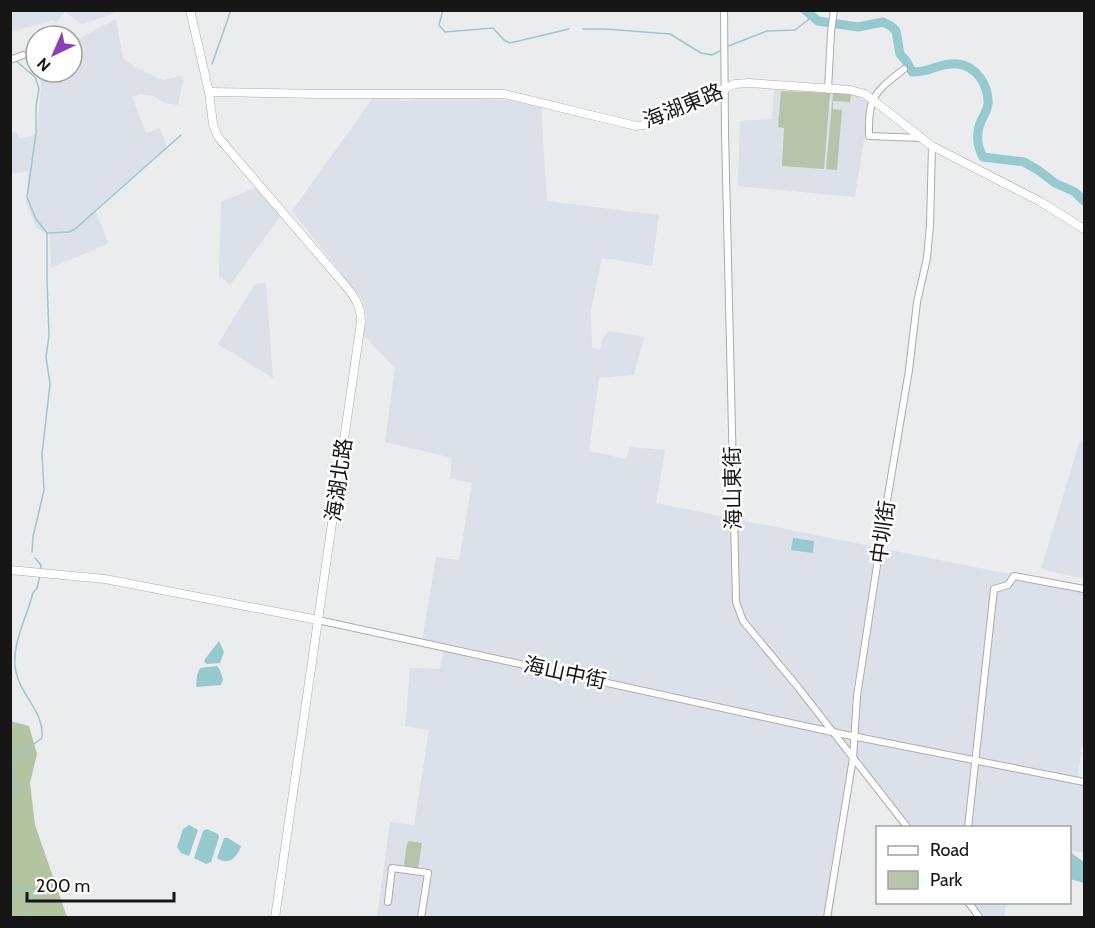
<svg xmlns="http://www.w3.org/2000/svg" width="1095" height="928" viewBox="0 0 1095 928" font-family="Cabin,'Noto Sans TC',sans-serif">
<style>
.built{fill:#dbe0e9}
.green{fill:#b7c4aa}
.forest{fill:#b3c5a0}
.water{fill:#97cacf}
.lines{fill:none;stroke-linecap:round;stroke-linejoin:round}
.stream{stroke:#97cacf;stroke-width:1.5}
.river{stroke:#97cacf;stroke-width:9}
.minor-casing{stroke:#abacae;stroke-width:8}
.tertiary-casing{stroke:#abacae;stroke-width:9}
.minor{stroke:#fff;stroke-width:6}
.tertiary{stroke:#fff;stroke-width:8}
.labels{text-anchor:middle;stroke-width:5;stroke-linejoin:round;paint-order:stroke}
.street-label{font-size:21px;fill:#161617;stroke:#fff}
</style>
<rect width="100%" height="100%" fill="#ebecee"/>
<g class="built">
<path d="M11,10h106v1l-10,5 -25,8 -17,-12 -9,11 -3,-3 -42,12z"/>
<path d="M116,19l7,39 12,9 28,13 18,-4 2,5 -5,24 -13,-2 -12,-7 -13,-2 -8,3 13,34 2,2 13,-5 7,19 -72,63 13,32 -3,3 -54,23 -1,-30 -2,-7 -5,1 -6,-4 -11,-25 2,-32 -17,3v-40l4,-3 4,7 17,-3 5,-46 -1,-17h32v-13l9,-8 -4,-5 -3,1 -2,-5z"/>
<path d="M774,90l77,4 17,7 -3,32 -10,64 -117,-11 2,-65 32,-2z"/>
<path d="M375,95l22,1 4,5 14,-1 6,-4 85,4 35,7 6,94 112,14 -7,51 -50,-8 -11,51 1,38 8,3 3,-11 5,-8 36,6 -10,38 -35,3 -10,73 37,8 4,-12 35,3 -9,53 428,86v149l-8,46 8,2v67l-14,-3v-22l-157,-1 -58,-70 -23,160h-455l13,-95 24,3 15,-95 -24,-4 5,-58 30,1 3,-18 -22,-4 15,-90 23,3 13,-77 -22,-5 2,-20 -67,-16 10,-74 -32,-33 4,-19 -6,-18 -69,-87z"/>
<path d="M257,187l24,28 -51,70 -11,-9 2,-74z"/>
<path d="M266,283l7,95 -55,-34 37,-60z"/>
<path d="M1080,440l4,2v137l-43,-10z"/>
<path d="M974,903h32l-2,14h-18z"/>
</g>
<g class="green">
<path d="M781,91l49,2 -6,76 -42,-3 2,-38 -6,-1z"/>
<path d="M833,93l18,1 -1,8 -17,-1v8l9,1 -5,60 -11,-1z"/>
<path d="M409,841l13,2 -4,26 -13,-3 -1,-2 3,-20z"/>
</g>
<path class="forest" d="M10,721l19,5 8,28 -7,29 5,42 32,92h-56z"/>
<g class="water">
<path d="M793,538l21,3 -1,12 -22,-3z"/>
<path d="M219,641l5,11 -4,11 -13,1 -3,-2 1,-3z"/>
<path d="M217,666l3,4 3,10 -2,5 -25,2 1,-12 3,-7z"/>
<path d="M189,825l9,5 -9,26 -8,-3 -4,-6 6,-18z"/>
<path d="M207,829l11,5 1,3 -8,25 -5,2 -12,-6 9,-27z"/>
<path d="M224,838h4l13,8c-4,12 -13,20 -24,12z"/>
<path d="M1070,852l14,10v21l-14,-4z"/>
</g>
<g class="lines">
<g class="stream">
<path d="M443,10l-4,15 6,7 48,-4 11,12 6,3 59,-14"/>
<path d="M583,29h22l65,5 31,19 11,2 10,-5"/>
<path d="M726,47l41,-16 28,-1 18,-14"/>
<path d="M15,60l20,17 4,12 -3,17v27l-9,64 9,22 11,14"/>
<path d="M212,64l19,-54"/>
<path d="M32,552l1,-15 11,-47 -2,-36 8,-70 -4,-27 3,-21 -2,-57v-46l22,-1 6,-3 106,-94"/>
<path d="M35,558l6,7 -1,5"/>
<path d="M10,804l7,-19 -6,-14c6,-19 16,-21 31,-33 3,-28 -25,-44 -27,-73 -2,-24 12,-49 18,-72l4,-5 3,-13"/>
<path d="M10,897l7,-8 8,-2 10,7 -1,5 -6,4 1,9 -2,6"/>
</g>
<path class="river" d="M805,10l13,11 40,6 25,-5 8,4 5,5 4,23 7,8 5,10c16,1 29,-10 46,-8 18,2 31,21 30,40 -1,7 -4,11 -7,17 -5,12 -4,25 2,36l41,5 14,8 17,13 20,9 9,9"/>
<g class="minor-casing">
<g id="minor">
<path d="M724,10l1,122 11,470 7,19 54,65 111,142"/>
<path d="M10,60l13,-5"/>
<path d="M904,69c-30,24 -36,27 -35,67l52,2"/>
<path d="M828,90l3,-58 3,-22"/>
<path d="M318,620l514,112 252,50"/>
<path d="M968,828l26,-239 14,-4 6,-9 70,13"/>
<path d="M388,902l4,-34 36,5 -7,45"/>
<path d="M968,902l12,16"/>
<path d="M827,918l26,-160 4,-62 28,-183 24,-143 8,-68 10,-44 3,-33 2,-79"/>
</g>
</g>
<g class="tertiary-casing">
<g id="tertiary">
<path d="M190,10l19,82 4,32 5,13 126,147c10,12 17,21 17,38l-86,596"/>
<path d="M209,92l111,2h184l132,32 7,-1 92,-41 14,-1 101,7 15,4 67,52 109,56 43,27"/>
<path d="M10,570l95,9 213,41"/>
</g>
</g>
<use href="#minor" class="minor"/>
<use href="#tertiary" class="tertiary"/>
</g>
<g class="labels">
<g class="street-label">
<text transform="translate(683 106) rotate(-22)" y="7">海湖東路</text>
<text transform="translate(339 480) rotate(-82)" y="7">海湖北路</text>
<text transform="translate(733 488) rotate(-91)" y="7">海山東街</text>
<text transform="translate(883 532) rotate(-82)" y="7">中圳街</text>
<text transform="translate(565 673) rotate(12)" y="7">海山中街</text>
</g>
</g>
<rect width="1095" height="928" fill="none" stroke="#161617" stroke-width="24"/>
<rect x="876" y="826" width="195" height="78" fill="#ffffff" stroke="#a2a2a2" stroke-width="1.5"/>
<rect x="888" y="846" width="30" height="9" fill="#ffffff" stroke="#a2a2a2" stroke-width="1.5"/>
<text x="930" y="856" font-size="18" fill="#161617">Road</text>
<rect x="888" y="871" width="30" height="18" fill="#b7c4aa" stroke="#a2a2a2" stroke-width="1.5"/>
<text x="930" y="886" font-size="18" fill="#161617">Park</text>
<g transform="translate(54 54) rotate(224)"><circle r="28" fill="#ffffff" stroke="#a2a2a2" stroke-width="1.5"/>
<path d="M0-4.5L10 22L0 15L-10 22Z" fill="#8b41b3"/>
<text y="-9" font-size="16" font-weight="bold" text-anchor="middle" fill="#161617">N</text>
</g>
<path d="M27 892v9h147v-9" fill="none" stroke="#161617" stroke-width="3"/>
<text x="36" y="892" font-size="18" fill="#161617" stroke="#ffffff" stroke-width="4.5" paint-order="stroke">200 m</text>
</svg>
